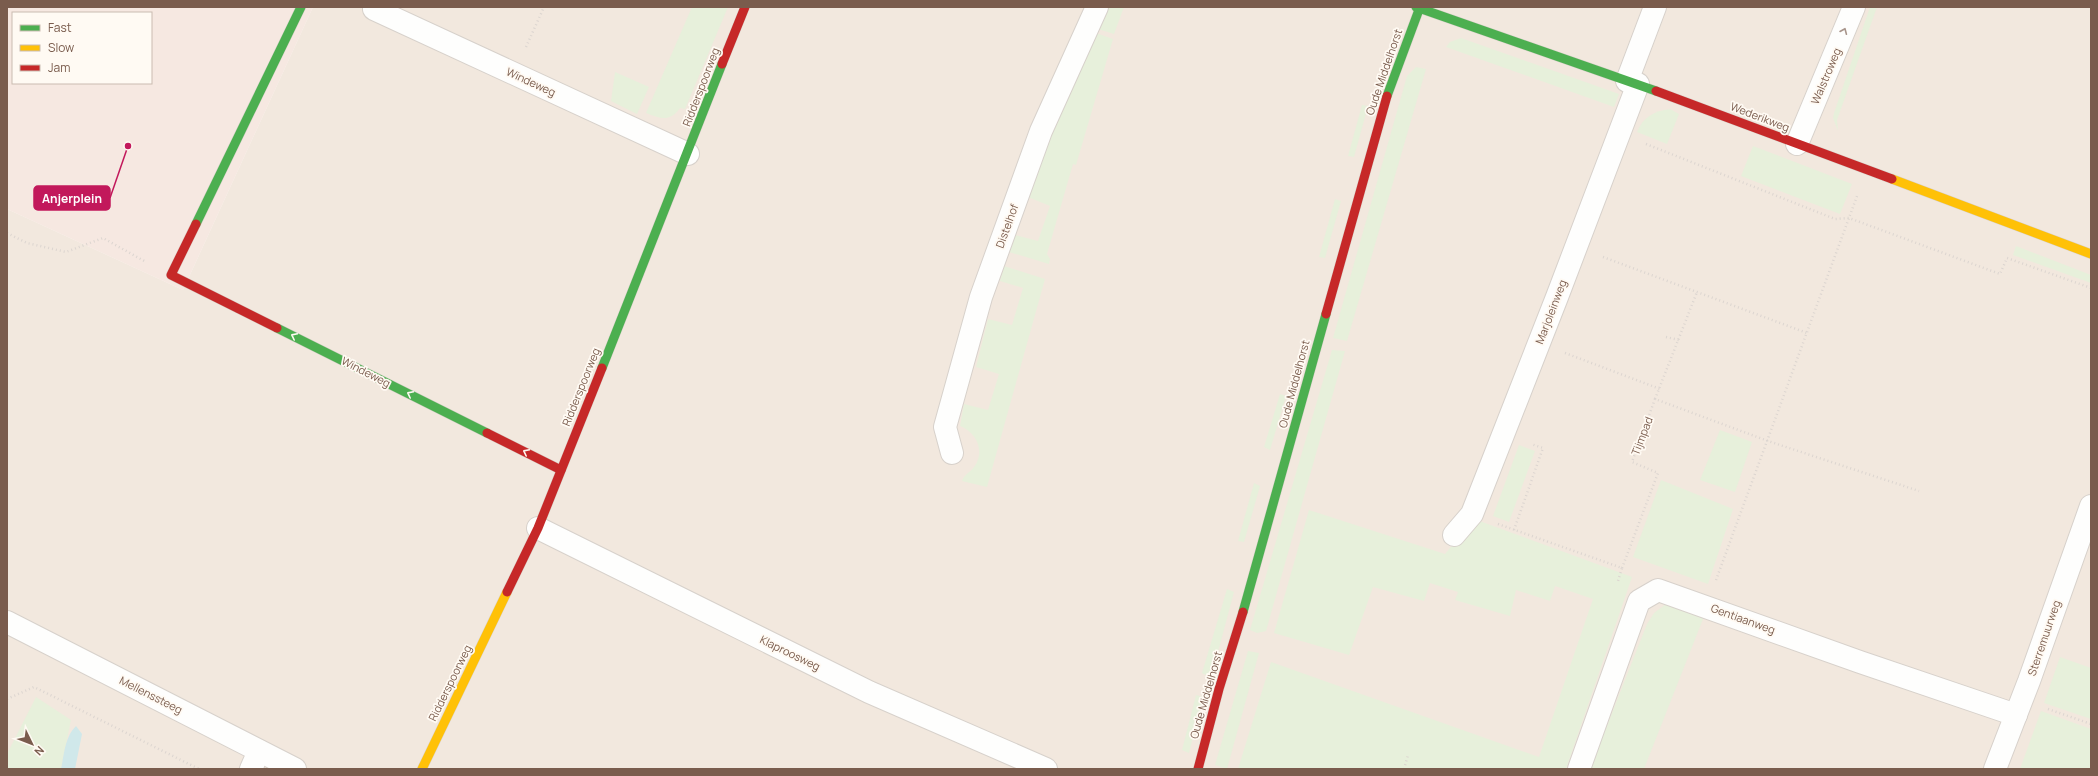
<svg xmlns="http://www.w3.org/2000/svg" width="2098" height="776" viewBox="0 0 2098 776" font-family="Manrope,sans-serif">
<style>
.residential{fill:#f2e8de}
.commercial{fill:#f6e8e1;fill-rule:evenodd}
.green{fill:#e7f0db}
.water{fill:#d0e8ea}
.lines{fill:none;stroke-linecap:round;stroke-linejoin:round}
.street-casing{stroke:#d7d1cb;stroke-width:24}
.fast-casing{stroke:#d9d2cb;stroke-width:10}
.slow-casing{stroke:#d9d2cb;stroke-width:10}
.jam-casing{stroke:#d9d2cb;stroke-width:10}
.path{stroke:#dcd5d0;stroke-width:2.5;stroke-dasharray:1 3;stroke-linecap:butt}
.street{stroke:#fefefd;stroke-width:22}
.fast{stroke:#4caf50;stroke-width:9}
.slow{stroke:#ffc107;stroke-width:9}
.jam{stroke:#c62828;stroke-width:9}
.oneway{stroke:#a8958b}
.oneway2{stroke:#fffaf3}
.labels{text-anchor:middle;stroke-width:3.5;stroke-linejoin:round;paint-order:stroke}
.street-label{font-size:11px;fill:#7a5c4d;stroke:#fffaf3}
.leader{fill:none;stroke:#c2185b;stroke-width:1.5}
.callout-dot{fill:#c2185b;stroke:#fffaf3;stroke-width:1.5}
.callout{fill:#c2185b;stroke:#c2185b;stroke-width:1.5}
.callout-label{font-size:12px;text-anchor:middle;font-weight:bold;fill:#fff}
</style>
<rect width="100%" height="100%" fill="#f9f5f0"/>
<path class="residential" d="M313,7h1778v762h-2084v-560l176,81z"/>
<path class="commercial" d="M7,7h306l-130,283 -176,-81zM13,13h138v70h-138z"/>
<g class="green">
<path d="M692,7h36l-43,102 -5,-1c-10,14 -19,11 -34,5z"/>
<path d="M1107,7h17l-10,27 -16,-5z"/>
<path d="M1870,7h7l-40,113 1,11 -5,-13 1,-5z"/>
<path d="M1096,33l17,6 -37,126 -3,-1 -26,90 3,5 -1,5 -40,-12 6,-17 23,6 12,-35 -22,-9 25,-71z"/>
<path d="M1461,38l158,56 -5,13 -168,-60 4,-5z"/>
<path d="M1416,67l10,2 -79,272 -14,-3 74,-262z"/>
<path d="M615,72l34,15 -12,27 -26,-13z"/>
<path d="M1362,105l6,1 -14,51 -6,-1z"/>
<path d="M1670,109l9,5 -12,30 -30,-12c6,-15 17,-21 33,-23z"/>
<path d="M1753,146l99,38 -12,30 -99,-38z"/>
<path d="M1335,199l6,2 -16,57 -6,-1z"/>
<path d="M2016,246l75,29v8l-78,-28z"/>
<path d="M1004,266l41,13 -58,208 -25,-6c3,-8 8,-8 12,-14 12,-16 2,-35 -14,-41l4,-22 24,6 11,-36 -23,-7 12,-48 24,6 11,-37 -23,-7z"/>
<path d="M1332,350l13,1 -79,280 -9,2 -7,-3z"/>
<path d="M1280,394l6,2 -16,54 -6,-3z"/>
<path d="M1720,430l32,12 -17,50 -35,-12z"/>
<path d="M1519,445l16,6 -26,71 -16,-6z"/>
<path d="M1661,480l72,29 -25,75 -75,-27z"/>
<path d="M1254,483l6,3 -16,56 -6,-1z"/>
<path d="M1309,510l136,44 29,-35 158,58 -66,192h-328l33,-107 268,95 54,-158 -38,-13 -5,15 -34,-11 -6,26 -55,-16 3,-8 -28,-9 -6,18 -51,-14 -24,68 -75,-22z"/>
<path d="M1227,589l7,3 -23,86 -9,-5z"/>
<path d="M1666,604l36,12 1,3 -59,150h-54l57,-145 7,-11z"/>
<path d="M1248,651l11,2 -32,116 -12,-4z"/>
<path d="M2060,657l31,11v51l-47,-16z"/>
<path d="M1196,695l7,2 -14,56 -7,-3z"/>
<path d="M36,697l35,23 -10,49h-54v-15z"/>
<path d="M2041,711l50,18v40h-71z"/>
</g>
<path class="water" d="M76,726l6,8 -7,35h-14c3,-14 4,-33 15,-43z"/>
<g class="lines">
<g class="street-casing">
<g id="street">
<path d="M374,9l314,145"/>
<path d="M1627,81l28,-74"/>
<path d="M1797,144l57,-137"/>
<path d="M952,453l-7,-26 36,-130 60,-166 56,-124"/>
<path d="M538,528l331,164 177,77"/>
<path d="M1454,535l18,-21 85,-217 81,-213"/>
<path d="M7,622l288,147"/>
<path d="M251,769l8,-18"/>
<path d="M1579,769l60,-168 19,-11 202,72 156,53"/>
<path d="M1995,769l34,-88 62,-175"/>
</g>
</g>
<g class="fast-casing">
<g id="fast">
<path d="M1416,7l240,84"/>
<path d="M1387,96l33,-89"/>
<path d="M196,224l105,-217"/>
<path d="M277,328l210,105"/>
<path d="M602,368l120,-304"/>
<path d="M1243,612l83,-298"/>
</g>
</g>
<g class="slow-casing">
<g id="slow">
<path d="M1892,179l199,75"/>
<path d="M422,769l85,-177"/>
</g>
</g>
<g class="jam-casing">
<g id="jam">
<path d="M722,64l23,-57"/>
<path d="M1656,91l236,88"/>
<path d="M196,224l-25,51 106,53"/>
<path d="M1326,314l61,-218"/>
<path d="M487,433l74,37"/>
<path d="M507,592l31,-64 64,-160"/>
<path d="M1198,769l21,-80 24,-77"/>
</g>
</g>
<g class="path">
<path d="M526,47l18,-40"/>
<path d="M1646,144l189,75 14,-1 151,56 7,-16 84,30"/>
<path d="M7,233l20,10 39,9 37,-14 43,24"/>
<path d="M1603,257l204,76"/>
<path d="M1666,337l13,3"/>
<path d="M1565,353l95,36"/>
<path d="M1655,399l42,-107"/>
<path d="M1498,524l124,44 -4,13"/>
<path d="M1514,530l29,-82 -12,-4"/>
<path d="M1622,568l36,-95 -26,-11 23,-63 113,42 151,50"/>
<path d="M1716,580l141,-384"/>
<path d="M7,699l27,-12 165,82"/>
<path d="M2048,709l43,15"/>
<path d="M1404,769l4,-14"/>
</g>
<use href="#street" class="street"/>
<use href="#fast" class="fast"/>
<use href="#slow" class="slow"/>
<use href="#jam" class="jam"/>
</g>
<defs><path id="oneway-chevron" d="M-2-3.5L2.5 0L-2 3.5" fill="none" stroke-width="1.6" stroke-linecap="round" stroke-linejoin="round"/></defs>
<use class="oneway" href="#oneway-chevron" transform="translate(1844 31) rotate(-67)"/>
<g class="oneway2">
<use href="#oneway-chevron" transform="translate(294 336) rotate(-153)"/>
<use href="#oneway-chevron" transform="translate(410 394) rotate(-153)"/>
<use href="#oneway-chevron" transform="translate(526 452) rotate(-153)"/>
</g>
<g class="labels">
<g class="street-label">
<text transform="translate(1384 72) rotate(-71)" y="4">Oude Middelhorst</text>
<text transform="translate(1826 76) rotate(-67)" y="4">Walstroweg</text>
<text transform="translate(531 82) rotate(25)" y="4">Windeweg</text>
<text transform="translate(701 87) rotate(-69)" y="4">Ridderspoorweg</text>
<text transform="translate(1760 117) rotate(21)" y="4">Wederikweg</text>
<text transform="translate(1007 226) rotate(-70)" y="4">Distelhof</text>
<text transform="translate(1551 312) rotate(-69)" y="4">Marjoleinweg</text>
<text transform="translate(366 372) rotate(27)" y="4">Windeweg</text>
<text transform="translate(1294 384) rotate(-75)" y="4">Oude Middelhorst</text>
<text transform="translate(581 387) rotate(-68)" y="4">Ridderspoorweg</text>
<text transform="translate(1642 436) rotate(-69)" y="4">Tijmpad</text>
<text transform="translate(1743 619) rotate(20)" y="4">Gentiaanweg</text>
<text transform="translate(2044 638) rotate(-71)" y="4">Sterremuurweg</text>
<text transform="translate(790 653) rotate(26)" y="4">Klaproosweg</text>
<text transform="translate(450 683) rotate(-64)" y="4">Ridderspoorweg</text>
<text transform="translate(151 695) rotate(27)" y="4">Mellenssteeg</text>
<text transform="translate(1206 695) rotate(-74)" y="4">Oude Middelhorst</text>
</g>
</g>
<path class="leader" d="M128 146L110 198"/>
<circle class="callout-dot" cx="128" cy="146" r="4"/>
<rect class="callout" x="34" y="186" width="76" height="24" rx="4"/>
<g class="callout-label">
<text x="72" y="203">Anjerplein</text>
</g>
<rect width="2098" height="776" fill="none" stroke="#7a5c4d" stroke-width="16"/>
<rect x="12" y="12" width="140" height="72" fill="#fffaf3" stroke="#cabbb1"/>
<rect x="20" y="25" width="20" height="6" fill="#4caf50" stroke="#cabbb1"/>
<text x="48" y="32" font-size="12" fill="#7a5c4d">Fast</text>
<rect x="20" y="45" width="20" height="6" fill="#ffc107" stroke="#cabbb1"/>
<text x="48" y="52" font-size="12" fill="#7a5c4d">Slow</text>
<rect x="20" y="65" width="20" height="6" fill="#c62828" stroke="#cabbb1"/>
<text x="48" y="72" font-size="12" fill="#7a5c4d">Jam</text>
<g transform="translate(32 744) rotate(133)" stroke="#fffaf3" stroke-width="3" paint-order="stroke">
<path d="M0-3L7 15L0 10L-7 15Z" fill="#7a5c4d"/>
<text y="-6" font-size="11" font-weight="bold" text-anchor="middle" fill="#7a5c4d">N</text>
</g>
</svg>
